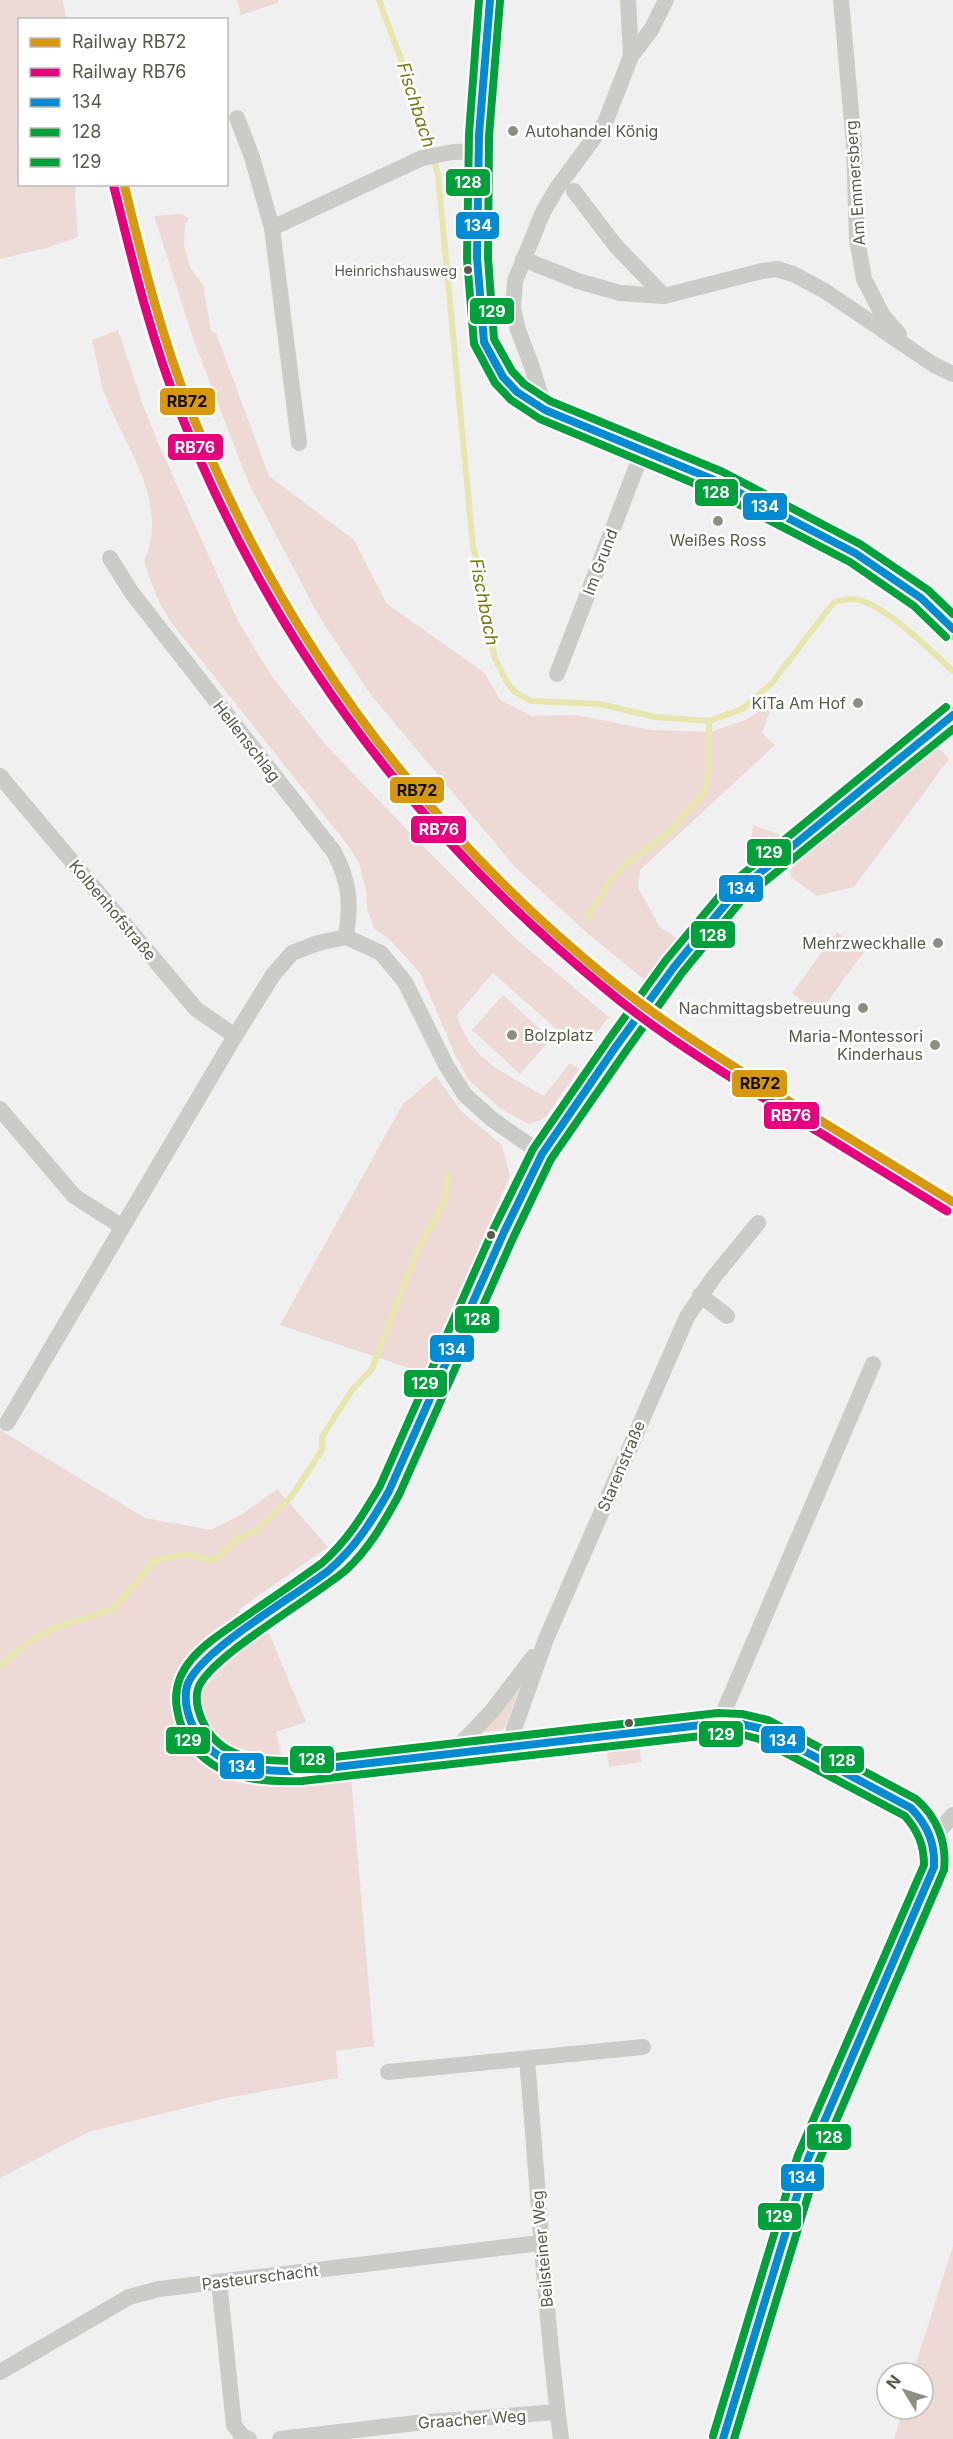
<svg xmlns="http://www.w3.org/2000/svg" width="953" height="2439" viewBox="0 0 953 2439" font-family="Inter,sans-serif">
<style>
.green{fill:#eddad7}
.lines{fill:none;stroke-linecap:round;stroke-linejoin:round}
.stream{stroke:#e8e6af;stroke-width:6}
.street-tunnel{stroke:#cacbc6;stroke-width:16;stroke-dasharray:16 8;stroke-linecap:butt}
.street{stroke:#cbccc8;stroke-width:16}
.secondary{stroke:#cccdc9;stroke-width:22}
.bus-1-casing{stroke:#fff;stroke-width:12}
.bus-2-casing{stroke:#fff;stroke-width:12}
.bus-3-casing{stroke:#fff;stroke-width:12}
.bus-1{stroke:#008bd2;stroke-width:8}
.bus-2{stroke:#00a13a;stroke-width:8}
.bus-3{stroke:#00a13a;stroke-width:8}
.rail-1-casing{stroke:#fff;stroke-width:14}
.rail-2-casing{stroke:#fff;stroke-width:14}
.rail-1{stroke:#d7970f;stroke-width:9}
.rail-2{stroke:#e5007d;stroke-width:9}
.poi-dot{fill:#8d8f83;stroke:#fff;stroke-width:2}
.bus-dot{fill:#575b49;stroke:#fff;stroke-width:2}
.labels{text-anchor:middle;stroke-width:5;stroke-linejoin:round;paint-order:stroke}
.bus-label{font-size:14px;fill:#575b49;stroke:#fff;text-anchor:end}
.poi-label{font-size:16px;fill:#575b49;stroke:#fff;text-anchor:end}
.street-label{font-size:16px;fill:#575b49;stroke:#fff}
.water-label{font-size:18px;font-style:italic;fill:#7a7817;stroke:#fff}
.line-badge{stroke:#fff;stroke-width:2}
.badge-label{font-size:16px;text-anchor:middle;font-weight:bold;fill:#fff}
.pale-badge-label{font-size:16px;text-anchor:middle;font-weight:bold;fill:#111}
</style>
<rect width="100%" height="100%" fill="#f0f0f0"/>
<g class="green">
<path d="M0,0h63l3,19 -46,1v164l56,1 -1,12 3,40 -31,11 -47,11z"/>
<path d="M237,0h41v3l-37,12z"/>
<path d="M181,214l8,4 -4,7 -1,21 7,23 12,16 8,46 5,2 53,143 85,64 33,64 98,69 15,27 32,16 45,-1 74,15 59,2 38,-13 26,-19 -12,33 13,12 -135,125 -2,18 21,38 20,14 -28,45 -64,-52 -72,-66 -144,-172 -51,-77 -72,-136 -54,-141 -40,-125z"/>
<path d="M118,330l25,75 16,40 79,176 33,54 54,69 87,91 104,104 93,78 -21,27 -28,-12 -67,-59 -36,42c13,46 50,59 87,81l26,-33 9,6 -31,45 -6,6 -13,4 -28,-15 -32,-29 -13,-23 -36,-84 -29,-32 -17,-13 -7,-19 -1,-19 -7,-27 -12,-19 -177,-223 -14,-25 -12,-35c28,-61 -24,-119 -42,-175 -4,-15 -6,-31 -10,-46z"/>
<path d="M935,747l6,3 8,9 -95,128 -37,9 -26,-19v-11l4,-5z"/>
<path d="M753,825l30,11 -25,20 -7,-15z"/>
<path d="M837,932l27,20 -45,61 -27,-20z"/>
<path d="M503,995l48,44 -31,35 -48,-44z"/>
<path d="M436,1076l25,35 41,34 8,31 -86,197 -144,-48 123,-221z"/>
<path d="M0,1430l145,88 66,12 33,-17 33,-24 51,58 -90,63 32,25 36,87 -30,10 13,53 62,-7 23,268 -38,5 2,27 -112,20 -137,34 -89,46z"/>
<path d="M523,1678l-17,48 -4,4 -25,3z"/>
<path d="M640,1746l1,16 -32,5 -2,-17z"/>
<path d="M953,2246v193h-59l9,-30h20v-36h-10z"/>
</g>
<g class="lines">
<g class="stream">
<path d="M379,0l44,119 15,56 35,372 9,29 12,80 12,25 9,11 16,9 69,3 55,13 54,4 33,-12 29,-25 63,-82c6,-1 13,-3 19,-3 29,2 78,52 100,72"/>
<path d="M588,917l23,-38 14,-14 42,-31 38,-42 4,-28v-43"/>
<path d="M0,1666l30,-25 27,-14 57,-18 40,-48 32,-7 28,7 22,-21 20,-9 35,-34 31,-47v-13l30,-47 20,-21 45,-118 28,-50 3,-27"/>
</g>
<path class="street-tunnel" d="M617,1045l40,-54"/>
<g class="street">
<path d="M628,0l3,56"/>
<path d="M841,0l13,145 3,94 7,40 19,37 16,18"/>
<path d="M237,118l15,39 20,71 27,215"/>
<path d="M574,191l41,54 49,51"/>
<path d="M272,228l150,-70 31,-6 26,-1"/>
<path d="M523,259l55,22 42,12 44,3 98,-25 15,-2 16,5 32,17 109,74 19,9"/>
<path d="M545,410l-14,-46 -13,-34 -5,-22 2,-27 28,-69 14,-24 48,-65 26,-67 20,-26 15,-30"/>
<path d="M110,558l22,35 202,259c16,31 17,51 12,85"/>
<path d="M557,674l86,-224"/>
<path d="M0,776l196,233 39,27"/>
<path d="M657,991l77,-97 219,-179"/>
<path d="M617,1045l-75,109 -38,78 -115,259c-14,25 -28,52 -50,71 -27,24 -66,47 -96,69 -21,14 -41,27 -53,49 -9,15 0,44 9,57 25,36 63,34 102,34l418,-48 22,1 22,5 148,79c18,18 25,33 23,59l-126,292 -85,280"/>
<path d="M0,1109l74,87 47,30"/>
<path d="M700,1295l27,21"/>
<path d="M7,1423l228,-387 38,-61 19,-22 26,-10 28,-6 35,16 24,29 41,83 19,30 28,25 49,34"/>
<path d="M719,1723l154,-359"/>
<path d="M515,1747l-1,-18 32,-90 141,-322 26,-39 45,-55"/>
<path d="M450,1755l42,-44 41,-54"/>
<path d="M933,1838l20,-23"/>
<path d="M527,2059c11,127 18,254 34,380"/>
<path d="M388,2072l255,-25"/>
<path d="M219,2282l15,143 8,11 7,3"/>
<path d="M0,2372l129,-75 30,-8 381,-46"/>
<path d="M280,2439l136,-16 141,-11"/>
</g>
<path class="secondary" d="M490,0l-11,135 -2,123 7,84 19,35 14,15 28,18 174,72 136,71 66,45 32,31"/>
<g class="bus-1-casing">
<g id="bus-1">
<path d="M490,0l-11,135 -2,123 7,84 19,35 14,15 28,18 174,72 136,71 66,45 32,31"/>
<path d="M723,2439l85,-280 126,-292c1,-24 -6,-41 -23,-59l-148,-79 -22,-5 -22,-1 -418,48c-38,0 -80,0 -103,-36 -9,-13 -15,-33 -11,-49 10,-34 110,-91 141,-115 27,-23 44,-50 61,-80l115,-259 38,-78 75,-109 57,-78 60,-73 219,-179"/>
</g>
</g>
<g class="bus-2-casing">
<g id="bus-2">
<path d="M479,0l-10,134 -2,125 7,85 21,39 16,17 29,19 175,73 135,70 64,44 32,31"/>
<path d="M734,2439l84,-276 126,-293c3,-28 -7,-53 -28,-71l-148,-79 -26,-6 -24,-1 -418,48c-34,0 -74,1 -94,-33 -6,-10 -12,-27 -8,-39 9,-31 118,-93 148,-119 23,-21 38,-48 53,-75l115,-259 37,-77 75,-108 56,-78 59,-72 212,-172"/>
</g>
</g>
<g class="bus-3-casing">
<g id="bus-3">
<path d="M500,1l-11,135 -1,122 6,81 18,32 12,13 26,17 173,71 137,72 68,46 25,24"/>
<path d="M713,2436l85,-281 126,-290c0,-20 -6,-34 -19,-49l-146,-77 -19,-5h-21l-417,47c-42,1 -85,-1 -112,-38 -7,-10 -11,-22 -13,-34 -8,-45 35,-69 66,-91 26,-18 53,-36 79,-55 25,-22 41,-48 58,-77l114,-258 39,-79 76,-110 57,-79 61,-73 219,-180"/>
</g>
</g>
<use href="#bus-1" class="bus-1"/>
<use href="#bus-2" class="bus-2"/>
<use href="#bus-3" class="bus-3"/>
<g class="rail-1-casing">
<path id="rail-1" d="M124,184c19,78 38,155 68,230 91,224 230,413 417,565 48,39 100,72 152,105 64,40 128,79 192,118"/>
</g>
<g class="rail-2-casing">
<path id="rail-2" d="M114,187c19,77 38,155 68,230 91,227 231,414 420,569 47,40 100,73 152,106 64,40 129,79 193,119"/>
</g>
<use href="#rail-1" class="rail-1"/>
<use href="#rail-2" class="rail-2"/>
</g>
<g class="poi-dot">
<circle cx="513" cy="131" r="6"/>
<circle cx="718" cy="521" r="6"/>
<circle cx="858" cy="703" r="6"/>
<circle cx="938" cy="943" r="6"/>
<circle cx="863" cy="1008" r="6"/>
<circle cx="512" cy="1035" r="6"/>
<circle cx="935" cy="1045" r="6"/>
</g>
<g class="bus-dot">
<circle cx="468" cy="270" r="5"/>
<circle cx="491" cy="1235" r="5"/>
<circle cx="629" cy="1723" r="5"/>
</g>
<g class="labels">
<g class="bus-label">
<text x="457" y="276">Heinrichshausweg</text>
</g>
<g class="poi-label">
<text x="525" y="137" text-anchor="start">Autohandel König</text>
<text x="718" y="546" text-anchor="middle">Weißes Ross</text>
<text x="846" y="709">KiTa Am Hof</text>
<text x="926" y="949">Mehrzweckhalle</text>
<text x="851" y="1014">Nachmittagsbetreuung</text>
<text x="524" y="1041" text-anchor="start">Bolzplatz</text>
<text x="923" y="1042">Maria-Montessori<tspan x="923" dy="18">Kinderhaus</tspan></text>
</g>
<g class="street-label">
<text transform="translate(855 183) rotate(-94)" y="6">Am Emmersberg</text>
<text transform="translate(600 562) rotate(-69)" y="6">Im Grund</text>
<text transform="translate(247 741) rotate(52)" y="6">Hellenschlag</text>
<text transform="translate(113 910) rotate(50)" y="6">Kolbenhofstraße</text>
<text transform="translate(621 1466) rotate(-67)" y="6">Starenstraße</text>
<text transform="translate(542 2249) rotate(-95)" y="6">Beilsteiner Weg</text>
<text transform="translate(260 2277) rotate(-7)" y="6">Pasteurschacht</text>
<text transform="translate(472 2419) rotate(-4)" y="6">Graacher Weg</text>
</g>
<g class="water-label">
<text transform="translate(416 105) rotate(72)" y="6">Fischbach</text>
<text transform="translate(484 602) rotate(79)" y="6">Fischbach</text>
</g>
</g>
<g class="line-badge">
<rect x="445" y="168" width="46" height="29" rx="6" fill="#00a13a"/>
<rect x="455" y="211" width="45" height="29" rx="6" fill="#008bd2"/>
<rect x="469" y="297" width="46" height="28" rx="6" fill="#00a13a"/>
<rect x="159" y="387" width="57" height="29" rx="6" fill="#d7970f"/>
<rect x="167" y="433" width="57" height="28" rx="6" fill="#e5007d"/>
<rect x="694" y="478" width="45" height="29" rx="6" fill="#00a13a"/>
<rect x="742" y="492" width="46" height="29" rx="6" fill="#008bd2"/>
<rect x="389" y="776" width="56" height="28" rx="6" fill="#d7970f"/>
<rect x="410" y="815" width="57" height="29" rx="6" fill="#e5007d"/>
<rect x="746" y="838" width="46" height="29" rx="6" fill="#00a13a"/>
<rect x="718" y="874" width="46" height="29" rx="6" fill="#008bd2"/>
<rect x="690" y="920" width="46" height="29" rx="6" fill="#00a13a"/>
<rect x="731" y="1069" width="57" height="29" rx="6" fill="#d7970f"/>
<rect x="763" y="1101" width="57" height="29" rx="6" fill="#e5007d"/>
<rect x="454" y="1305" width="46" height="29" rx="6" fill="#00a13a"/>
<rect x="429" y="1334" width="46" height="29" rx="6" fill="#008bd2"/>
<rect x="403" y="1369" width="45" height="29" rx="6" fill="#00a13a"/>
<rect x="698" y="1720" width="46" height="28" rx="6" fill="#00a13a"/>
<rect x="760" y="1725" width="46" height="29" rx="6" fill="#008bd2"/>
<rect x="165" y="1726" width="46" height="29" rx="6" fill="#00a13a"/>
<rect x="289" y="1745" width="46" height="29" rx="6" fill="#00a13a"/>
<rect x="820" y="1745" width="45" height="29" rx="6" fill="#00a13a"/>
<rect x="219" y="1752" width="46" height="28" rx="6" fill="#008bd2"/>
<rect x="806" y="2123" width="46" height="28" rx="6" fill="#00a13a"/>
<rect x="780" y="2163" width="45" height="29" rx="6" fill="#008bd2"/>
<rect x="757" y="2202" width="45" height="29" rx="6" fill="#00a13a"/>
</g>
<g class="badge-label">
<text x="468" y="188">128</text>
<text x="478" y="231">134</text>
<text x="492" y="317">129</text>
<text x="195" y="453">RB76</text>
<text x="716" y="498">128</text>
<text x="765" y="512">134</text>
<text x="439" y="835">RB76</text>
<text x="769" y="858">129</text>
<text x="741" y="894">134</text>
<text x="713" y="941">128</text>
<text x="791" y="1121">RB76</text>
<text x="477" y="1325">128</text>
<text x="452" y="1355">134</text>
<text x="425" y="1389">129</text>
<text x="721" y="1740">129</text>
<text x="783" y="1746">134</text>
<text x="188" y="1746">129</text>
<text x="312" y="1765">128</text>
<text x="842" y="1766">128</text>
<text x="242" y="1772">134</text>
<text x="829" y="2143">128</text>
<text x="802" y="2183">134</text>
<text x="779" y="2222">129</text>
</g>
<g class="pale-badge-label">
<text x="187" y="407">RB72</text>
<text x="417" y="796">RB72</text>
<text x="760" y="1089">RB72</text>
</g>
<rect x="18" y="18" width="210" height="168" fill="#ffffff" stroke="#bcbdb6" stroke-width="1.5"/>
<rect x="30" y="38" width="30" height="9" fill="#d7970f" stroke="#bcbdb6" stroke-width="1.5"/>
<text x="72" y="48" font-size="18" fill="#575b49">Railway RB72</text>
<rect x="30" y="68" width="30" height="9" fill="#e5007d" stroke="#bcbdb6" stroke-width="1.5"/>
<text x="72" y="78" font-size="18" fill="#575b49">Railway RB76</text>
<rect x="30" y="98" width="30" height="9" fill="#008bd2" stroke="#bcbdb6" stroke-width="1.5"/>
<text x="72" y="108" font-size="18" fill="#575b49">134</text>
<rect x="30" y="128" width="30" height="9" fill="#00a13a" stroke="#bcbdb6" stroke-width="1.5"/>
<text x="72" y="138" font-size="18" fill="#575b49">128</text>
<rect x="30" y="158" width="30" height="9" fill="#00a13a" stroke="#bcbdb6" stroke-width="1.5"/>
<text x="72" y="168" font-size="18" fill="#575b49">129</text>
<g transform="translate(905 2391) rotate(308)"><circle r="28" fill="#ffffff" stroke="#bcbdb6" stroke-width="1.5"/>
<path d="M0-4.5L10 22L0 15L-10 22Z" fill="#8d8f83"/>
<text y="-9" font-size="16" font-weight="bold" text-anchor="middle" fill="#575b49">N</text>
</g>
</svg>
